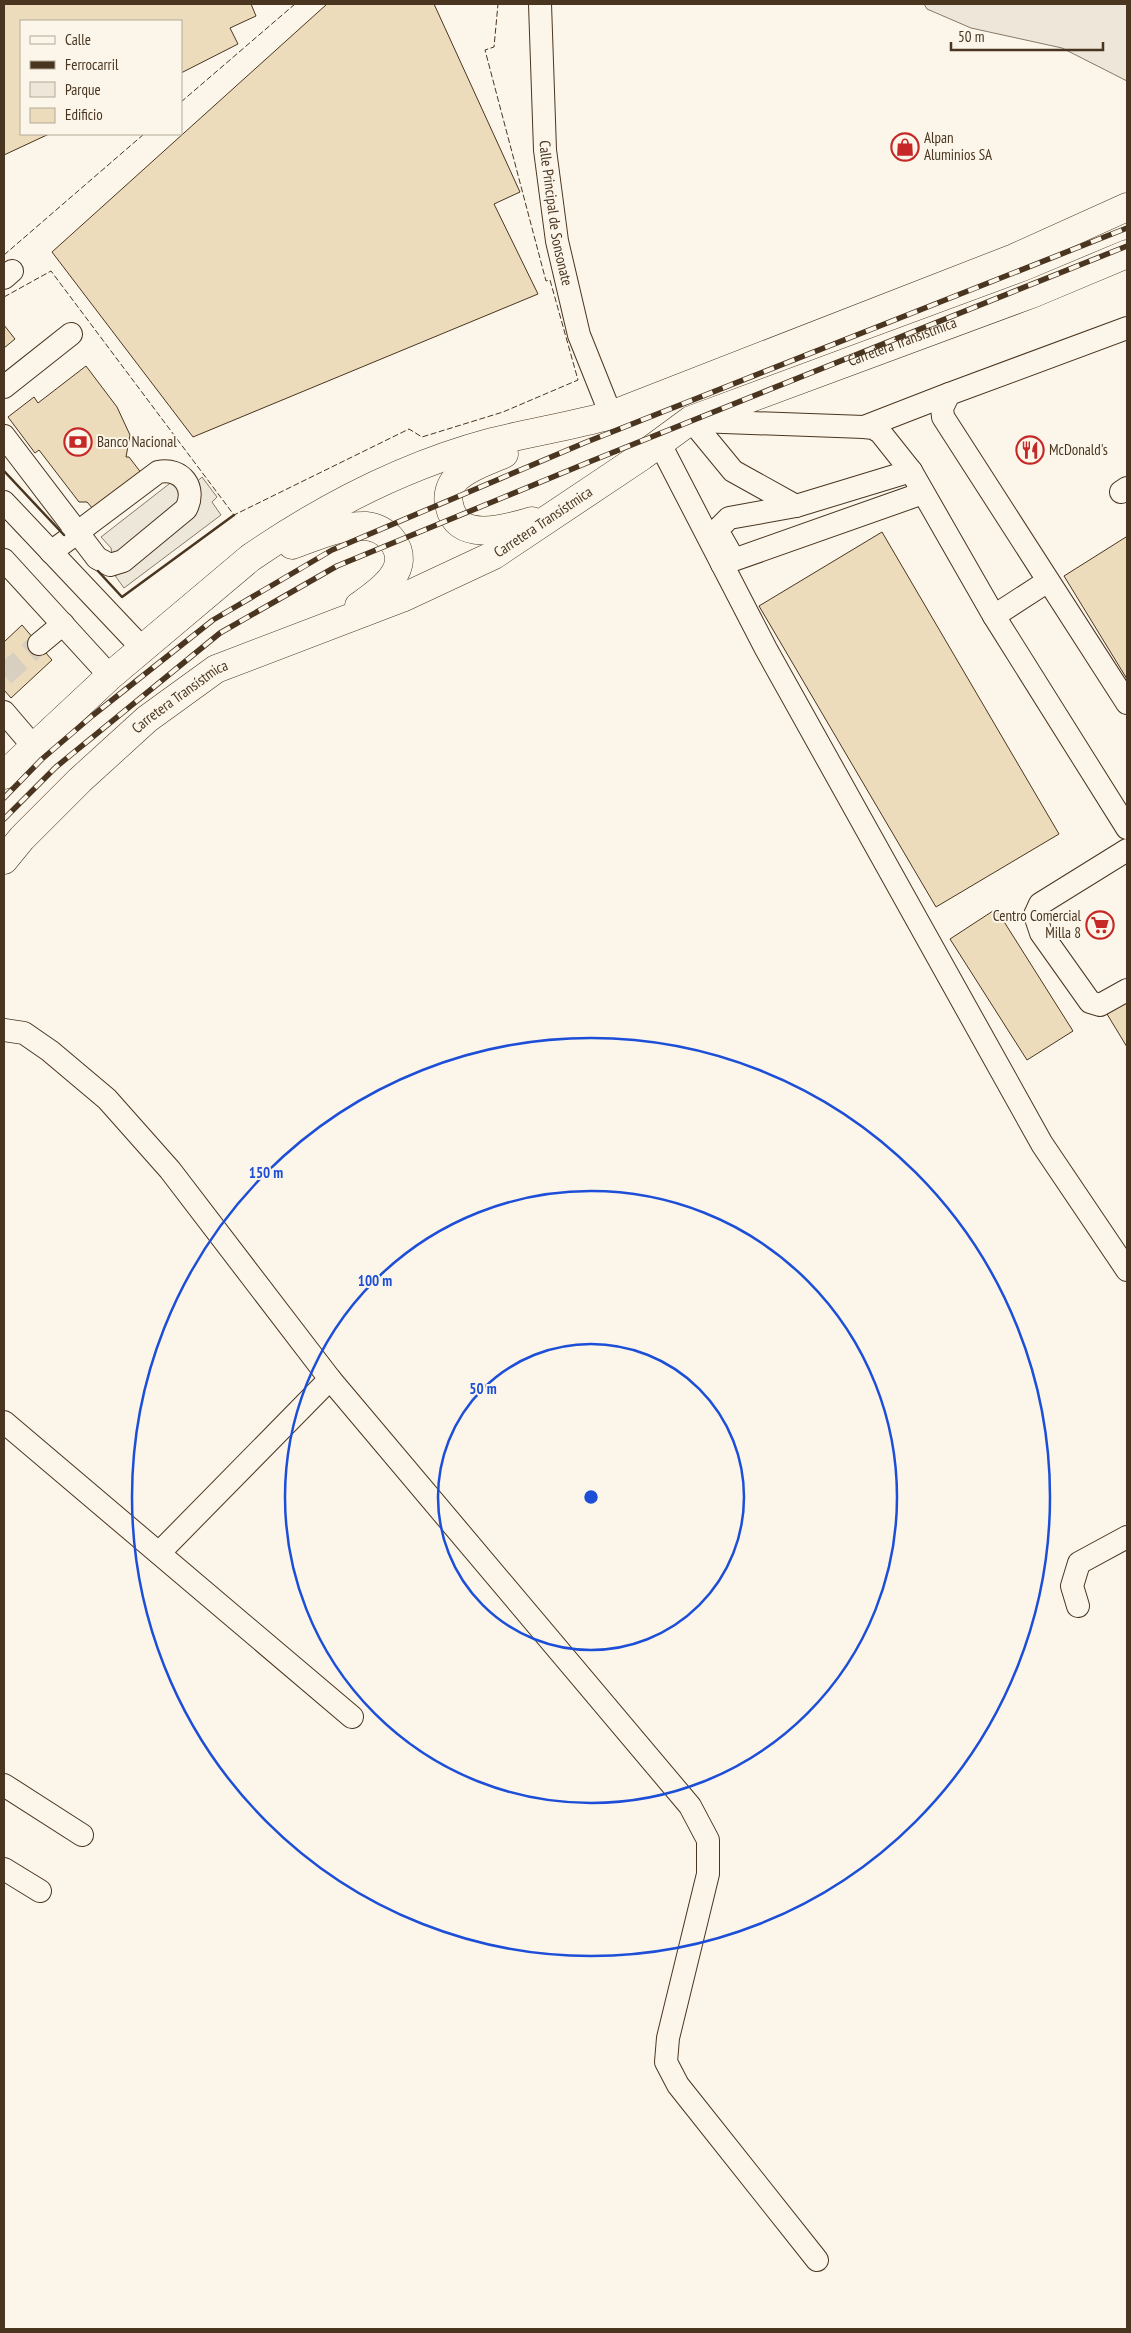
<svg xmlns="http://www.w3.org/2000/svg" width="1131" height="2333" viewBox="0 0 1131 2333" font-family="'PT Sans Narrow',sans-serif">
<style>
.green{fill:#ede6d9;stroke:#887966}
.parking{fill:#ede7d9;stroke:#887966}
.building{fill:#ecdcbc;stroke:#4a3520}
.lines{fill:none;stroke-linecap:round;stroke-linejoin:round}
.minor-tunnel{stroke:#d8cfc1;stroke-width:22;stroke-dasharray:22 11;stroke-linecap:butt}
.minor-casing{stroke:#4a3520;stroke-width:24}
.major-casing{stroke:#4a3520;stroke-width:29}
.minor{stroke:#fbf6e9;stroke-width:22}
.major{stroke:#fbf6e9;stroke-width:28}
.rail-casing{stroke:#4a3520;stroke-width:5.5}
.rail{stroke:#fbf6e9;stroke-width:4;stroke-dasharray:11;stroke-linecap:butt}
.fence{stroke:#4a3520;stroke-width:1;stroke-dasharray:6 2.5;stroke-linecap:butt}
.wall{stroke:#4a3520;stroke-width:2.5}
.ring{fill:none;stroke:#1d4ed8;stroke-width:2.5}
.labels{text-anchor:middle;stroke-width:4;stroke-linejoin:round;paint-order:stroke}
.poi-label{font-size:15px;fill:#4a3520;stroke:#fbf6e9;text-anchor:start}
.street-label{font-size:15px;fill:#4a3520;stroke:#fbf6e9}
.centre{fill:#1d4ed8;stroke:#fbf6e9;stroke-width:2.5}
.ring-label{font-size:15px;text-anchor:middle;font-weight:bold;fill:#1d4ed8;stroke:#fbf6e9;stroke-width:4;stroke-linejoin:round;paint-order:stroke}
</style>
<rect width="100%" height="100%" fill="#fbf6e9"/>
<path class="green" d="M924,4h203v77l-65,-33 -91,-20 -44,-19z"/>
<path class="parking" d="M178,477l10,13 14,-13 15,20 -5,5 9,13 -97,73 -8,-11 -5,-29 -10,-11z"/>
<g class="building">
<path d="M4,4h247l5,12 -26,12 8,16 -57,29v-52h-160v113h28l-45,21z"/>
<path d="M327,4h107l86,188 -26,12 44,90 -345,143 -141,-185z"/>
<path d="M4,325l11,14 -11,9z"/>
<path d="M86,366l31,41 13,28 -4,22h3l13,17 -48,36 -7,-8h-8l-40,-52 -4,3 -27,-36 26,-20 4,6z"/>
<path d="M882,532l177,302 -123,73 -177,-301z"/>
<path d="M1126,537l1,3v139l-63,-103z"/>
<path d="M22,625l30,35 -41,38 -7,-8v-48z"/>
<path d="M996,909l77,122 -46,29 -77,-121z"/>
<path d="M1127,1002v45l-20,-33z"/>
</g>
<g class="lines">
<path class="minor-tunnel" d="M4,675l35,-31"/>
<g class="minor-casing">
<g id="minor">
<path id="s1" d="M540,4l5,146 12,91 22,94 32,80"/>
<path d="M4,278l8,-7"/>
<path d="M1127,328l-178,66 -7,14 1,9 184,286"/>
<path d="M4,387l67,-53"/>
<path d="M691,420l42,51 63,35 115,-35"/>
<path d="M697,421l167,6 9,1 7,4 31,39 83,145 133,212"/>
<path d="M864,427l85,-33"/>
<path d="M4,436l93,122 13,7 13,-4 63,-52c11,-21 -4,-42 -28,-37l-80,60 -27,20"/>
<path d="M659,442l107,207 276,495 85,126"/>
<path d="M1121,492l6,-4"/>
<path d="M4,502l138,146"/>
<path d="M729,551l-12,-21 12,-12 67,-12"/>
<path d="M4,560l106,116"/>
<path d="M722,564l201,-71"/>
<path d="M994,616l54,-35"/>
<path d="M39,644l24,-20"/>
<path d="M4,712l29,34"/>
<path d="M1127,850l-87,54 -5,11 6,18 49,69 10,3 27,-15"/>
<path d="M4,1030l20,3 26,18 57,48 63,71 160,209 360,427 18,34v34l-40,164 -2,24 12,23 139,175"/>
<path d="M4,1422l348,295"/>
<path d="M159,1553l171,-174"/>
<path d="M1078,1606l-6,-20 7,-23 48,-26"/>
<path d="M4,1785l78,50"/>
<path d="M4,1869l36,22"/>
</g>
</g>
<g class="major-casing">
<g id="major">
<path d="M504,454c-16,7 -36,13 -48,25 -6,6 -9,17 -7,25 7,41 59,24 83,17"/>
<path d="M292,545c23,-8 49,-20 74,-19 10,1 20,6 26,14 22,29 -13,52 -33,66"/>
<path d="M4,775l106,-99 140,-118c74,-51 156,-93 242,-116 40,-10 80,-16 119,-27l403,-157 113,-51"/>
<path id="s2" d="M4,860l18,-22 58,-58 67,-61 69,-50 186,-71 92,-43 148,-99 49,-36 343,-127 93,-39"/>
</g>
</g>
<use href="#minor" class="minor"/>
<use href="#major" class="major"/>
<g class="rail-casing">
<g id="rail">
<path d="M4,798l38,-39 50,-43 121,-96 119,-70 252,-107 543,-215"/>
<path d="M4,819l52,-52 164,-134 117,-67 252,-104 538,-216"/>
</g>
</g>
<use href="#rail" class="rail"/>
<g class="fence">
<path d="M181,102l114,-98"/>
<path d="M4,255l140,-121"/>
<path d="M4,297l47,-26 183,244 175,-86 13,8 81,-25 75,-32 -28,-100 -4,1 -61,-231 9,-3 4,-43"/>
</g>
<g class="wall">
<path d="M4,471l60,64"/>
<path d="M98,571l24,26 112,-82"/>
</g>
</g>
<g class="ring">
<circle cx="591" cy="1497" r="153"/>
<circle cx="591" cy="1497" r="306"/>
<circle cx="591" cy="1497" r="459"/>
</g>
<defs>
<g id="shop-ring" transform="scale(1.4375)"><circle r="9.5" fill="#fbf6e9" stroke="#c62828" stroke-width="1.5"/><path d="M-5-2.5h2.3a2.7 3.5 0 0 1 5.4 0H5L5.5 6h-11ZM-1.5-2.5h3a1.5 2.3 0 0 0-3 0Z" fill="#c62828"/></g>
<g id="bank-ring" transform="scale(1.4375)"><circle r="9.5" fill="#fbf6e9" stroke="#c62828" stroke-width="1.5"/><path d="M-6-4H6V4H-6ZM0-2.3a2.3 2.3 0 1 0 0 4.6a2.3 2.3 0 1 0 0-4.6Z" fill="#c62828"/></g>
<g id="restaurant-ring" transform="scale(1.4375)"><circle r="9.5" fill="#fbf6e9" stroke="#c62828" stroke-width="1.5"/><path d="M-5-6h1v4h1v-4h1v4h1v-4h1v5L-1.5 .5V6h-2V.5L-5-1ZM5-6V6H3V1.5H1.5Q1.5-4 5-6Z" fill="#c62828"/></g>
<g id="supermarket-ring" transform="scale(1.4375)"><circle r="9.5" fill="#fbf6e9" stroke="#c62828" stroke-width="1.5"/><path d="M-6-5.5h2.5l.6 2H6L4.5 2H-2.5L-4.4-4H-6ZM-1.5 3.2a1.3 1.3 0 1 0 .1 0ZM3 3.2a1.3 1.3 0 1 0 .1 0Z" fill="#c62828"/></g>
</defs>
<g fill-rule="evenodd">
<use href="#shop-ring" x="905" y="147"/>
<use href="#bank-ring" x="78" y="442"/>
<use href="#restaurant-ring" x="1030" y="450"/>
<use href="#supermarket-ring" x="1100" y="925"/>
</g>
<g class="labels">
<g class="poi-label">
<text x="924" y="143">Alpan<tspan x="924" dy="17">Aluminios SA</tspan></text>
<text x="97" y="447">Banco Nacional</text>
<text x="1049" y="455">McDonald's</text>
<text x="1081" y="921" text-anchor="end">Centro Comercial<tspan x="1081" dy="17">Milla 8</tspan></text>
</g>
<g class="street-label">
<text dy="5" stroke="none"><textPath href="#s1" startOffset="210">Calle Principal de Sonsonate</textPath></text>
<text dy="5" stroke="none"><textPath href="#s2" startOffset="1051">Carretera Transístmica</textPath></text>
<text dy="5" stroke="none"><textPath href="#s2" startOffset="646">Carretera Transístmica</textPath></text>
<text dy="5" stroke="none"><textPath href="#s2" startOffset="241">Carretera Transístmica</textPath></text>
</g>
</g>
<circle cx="591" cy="1497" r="8" class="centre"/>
<g class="ring-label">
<text x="266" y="1178">150 m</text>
<text x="375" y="1286">100 m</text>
<text x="483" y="1394">50 m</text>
</g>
<rect width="1131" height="2333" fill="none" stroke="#4a3520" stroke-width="10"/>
<rect x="20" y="20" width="162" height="115" fill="#fbf6e9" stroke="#b4a999"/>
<rect x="30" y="36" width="25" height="8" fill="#fbf6e9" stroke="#b4a999"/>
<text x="65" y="45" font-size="15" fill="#4a3520">Calle</text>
<rect x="30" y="61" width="25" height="8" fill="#4a3520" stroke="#b4a999"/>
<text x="65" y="70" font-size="15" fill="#4a3520">Ferrocarril</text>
<rect x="30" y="82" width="25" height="15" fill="#ede6d9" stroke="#b4a999"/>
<text x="65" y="95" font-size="15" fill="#4a3520">Parque</text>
<rect x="30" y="108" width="25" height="15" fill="#ecdcbc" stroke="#b4a999"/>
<text x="65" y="120" font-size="15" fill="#4a3520">Edificio</text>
<path d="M951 42v8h152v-8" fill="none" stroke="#4a3520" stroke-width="2.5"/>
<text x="958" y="42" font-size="15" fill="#4a3520" stroke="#fbf6e9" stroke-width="4" paint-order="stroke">50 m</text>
</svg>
